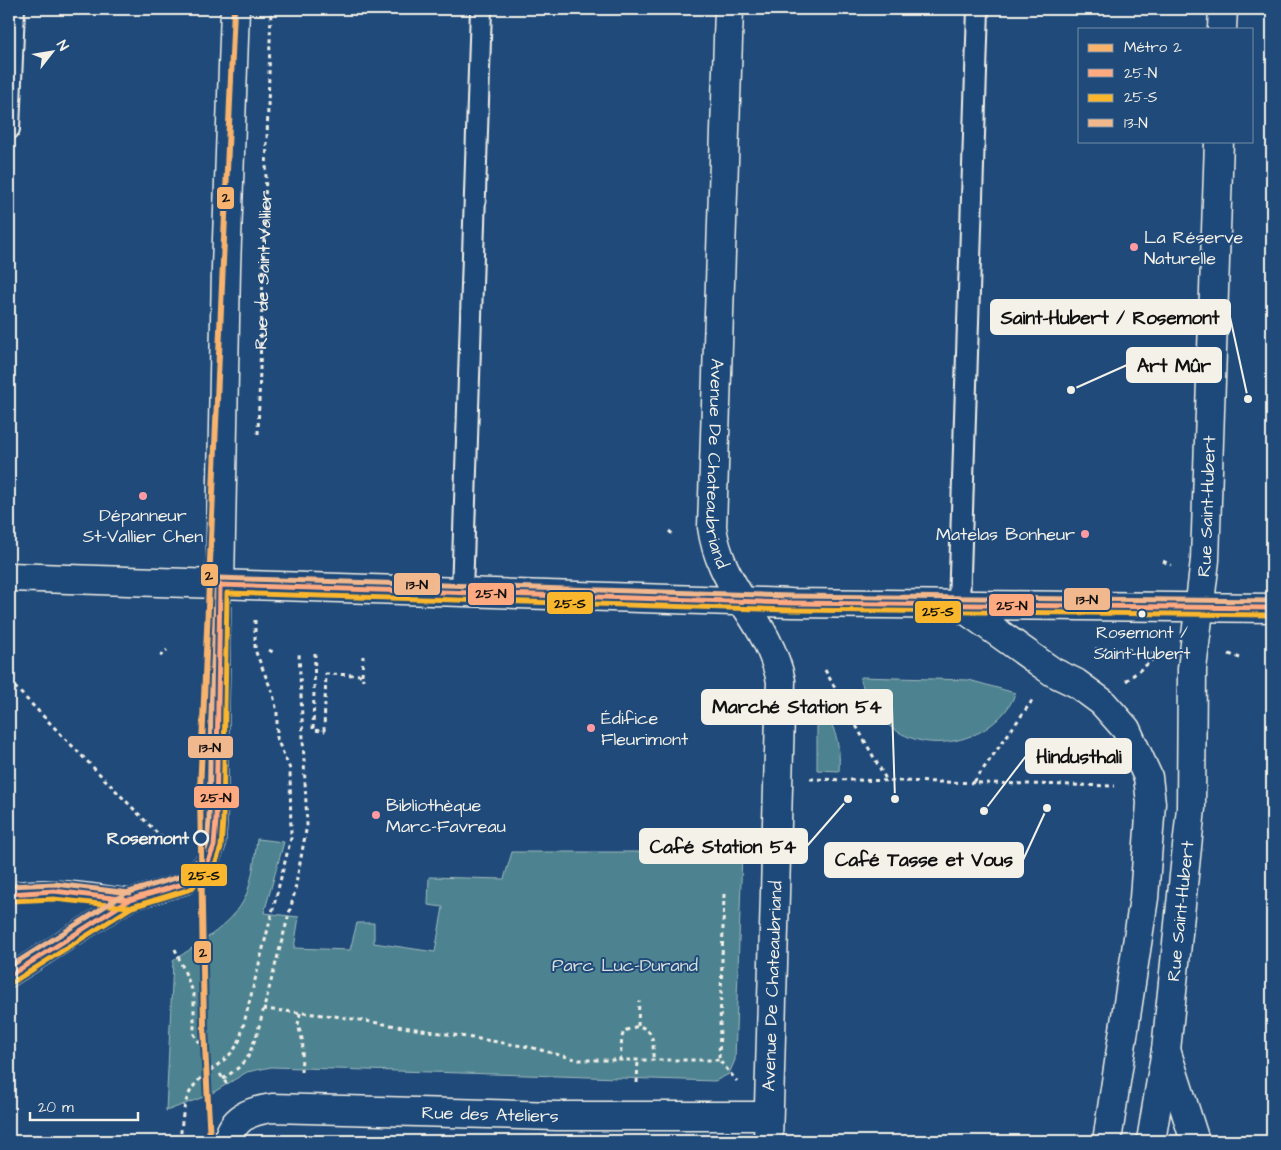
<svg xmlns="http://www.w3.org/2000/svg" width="1281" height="1150" viewBox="0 0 1281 1150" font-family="'Architects Daughter',sans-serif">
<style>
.green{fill:#4e8390;stroke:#a1babc}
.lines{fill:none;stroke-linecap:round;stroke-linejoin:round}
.lane-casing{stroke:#f4f1e8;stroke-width:24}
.street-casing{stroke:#f4f1e8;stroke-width:31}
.secondary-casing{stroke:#f4f1e8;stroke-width:31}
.path{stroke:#f4f1e8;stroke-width:3;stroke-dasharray:4 4;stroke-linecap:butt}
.lane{stroke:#1f4a7a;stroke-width:20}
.street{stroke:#1f4a7a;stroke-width:28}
.secondary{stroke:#1f4a7a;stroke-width:28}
.bus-1-casing{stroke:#1f4a7a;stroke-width:9}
.bus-2-casing{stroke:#1f4a7a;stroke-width:9}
.bus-3-casing{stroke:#1f4a7a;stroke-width:9}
.bus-1{stroke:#ffa980;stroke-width:5}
.bus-2{stroke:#fab62d;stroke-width:5}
.bus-3{stroke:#f1b78d;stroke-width:5}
.metro-1-casing{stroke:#1f4a7a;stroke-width:10}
.metro-1{stroke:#f8b46e;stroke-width:6}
.poi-dot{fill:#ff9aa2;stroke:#1f4a7a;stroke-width:2}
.bus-dot{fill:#f4f1e8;stroke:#1f4a7a;stroke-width:2}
.stop-dot{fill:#1f4a7a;stroke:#f4f1e8;stroke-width:2.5}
.labels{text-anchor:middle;stroke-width:4;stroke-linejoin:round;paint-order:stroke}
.bus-label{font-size:17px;fill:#f4f1e8;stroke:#1f4a7a}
.poi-label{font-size:18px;fill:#f4f1e8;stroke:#1f4a7a;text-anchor:start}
.street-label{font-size:18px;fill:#f4f1e8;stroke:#1f4a7a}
.stop-label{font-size:18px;font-weight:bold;fill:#f4f1e8;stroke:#1f4a7a;text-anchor:end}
.park-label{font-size:18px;fill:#dbe0db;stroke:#1f4a7a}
.leader{fill:none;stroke:#f4f1e8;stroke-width:2}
.callout-dot{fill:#f4f1e8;stroke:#1f4a7a;stroke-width:2}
.callout{fill:#f4f1e8;stroke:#f4f1e8;stroke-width:2}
.callout-label{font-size:19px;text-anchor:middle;font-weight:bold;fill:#111}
.line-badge{stroke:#1f4a7a;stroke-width:2}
.pale-badge-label{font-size:14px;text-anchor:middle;font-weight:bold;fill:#111}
</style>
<rect width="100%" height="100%" fill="#1f4a7a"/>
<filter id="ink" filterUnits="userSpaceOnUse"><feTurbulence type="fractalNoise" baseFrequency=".02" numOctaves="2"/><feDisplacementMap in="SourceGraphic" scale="10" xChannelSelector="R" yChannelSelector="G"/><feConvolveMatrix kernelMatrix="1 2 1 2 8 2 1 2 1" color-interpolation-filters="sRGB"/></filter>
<g filter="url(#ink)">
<g class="green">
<path d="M860,677l109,3 46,13c-4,16 -20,31 -35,39 -53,26 -106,2 -120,-55z"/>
<path d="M817,703c18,19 24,42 22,68l-22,-1z"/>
<path d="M257,839l27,3 -20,71 35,4 -5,31 56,2 7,-27h17v20l61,9 8,-45 -15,-2 1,-28 75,2 8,-27h230l-7,208 -6,14 -14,7 -444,-14 -24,5 -38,23 -43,16 7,-150c26,-19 65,-38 75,-71 5,-16 7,-34 9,-51z"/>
</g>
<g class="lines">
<g class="lane-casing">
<g id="lane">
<path d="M9,129l5,-120"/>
<path d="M462,593l19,-584"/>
<path d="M959,605l19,-596"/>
<path d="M9,894c40,-7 81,0 120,6"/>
<path d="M9,976l120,-76 57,-17 23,-24 5,-13 2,-26 4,-235"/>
</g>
</g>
<g class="street-casing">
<g id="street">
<path d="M220,585l6,-317 9,-259"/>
<path d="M743,602c17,25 32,50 38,79l-13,460"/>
<path d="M1166,1050l29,91"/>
<path id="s2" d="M228,1141c4,-23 22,-30 44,-33l285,8h211"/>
</g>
</g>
<g class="secondary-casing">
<g id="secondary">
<path id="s3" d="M729,9l-17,518c4,29 16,51 31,75"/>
<path d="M1222,29l1,-20"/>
<path d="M9,577l782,26 481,5"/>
<path d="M959,605l94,67 23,11 26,19 24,27 22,48 3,26 -7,95 -37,243"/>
<path id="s4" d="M1151,1141l15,-91 25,-242 1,-139 13,-109 14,-419"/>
</g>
</g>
<g class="path">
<path id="s1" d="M258,434l13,-425"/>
<path d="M669,531l6,5"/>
<path d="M1163,561l8,4"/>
<path d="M1095,649l46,1 18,5"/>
<path d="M269,650l4,2"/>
<path d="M315,653l-2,77 11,1 2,-57 36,1 1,5"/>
<path d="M1229,654l11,4"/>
<path d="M160,656l7,-6"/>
<path d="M825,670l62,111"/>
<path d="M362,675l1,-19"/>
<path d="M9,681l153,157"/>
<path d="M1126,681l34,-27"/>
<path d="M810,779l305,7"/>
<path d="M974,782l60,-84"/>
<path d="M724,894l-5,166 18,21"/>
<path d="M175,949l19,45v40l15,24"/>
<path d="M263,1009l71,7 195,31 50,13h140"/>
<path d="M300,1013l-2,12 5,17 -2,30"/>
<path d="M638,1026l1,-25"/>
<path d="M620,1061l2,-24 2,-6 14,-5c18,4 15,19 15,34"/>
<path d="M220,1074l8,12"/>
<path d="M223,1079l15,-11 10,-11 9,-23 37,-139 13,-70 -8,-172"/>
<path d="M637,1083l1,-23"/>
<path d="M180,1141c2,-16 2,-34 10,-49 12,-23 40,-28 50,-53l51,-201 -1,-69 -13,-30v-27l-4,-18 -18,-44v-32"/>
</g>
<use href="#lane" class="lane"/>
<use href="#street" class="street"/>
<use href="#secondary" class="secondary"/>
<g class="bus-1-casing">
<g id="bus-1">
<path d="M9,894l45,-3 75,9"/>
<path d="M9,976l120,-76 57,-17 23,-24 5,-13 2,-26 4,-235 571,18 481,5"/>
</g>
</g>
<g class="bus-2-casing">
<g id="bus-2">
<path d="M10,901l44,-2 74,8"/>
<path d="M13,982l119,-75 59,-18 25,-27 5,-15 2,-27 4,-227 564,17 481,5"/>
</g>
</g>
<g class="bus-3-casing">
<g id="bus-3">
<path d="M9,886l46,-2 75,9"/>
<path d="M9,967l117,-74 56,-17 21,-21 4,-11 2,-24 4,-235 5,-7 573,18 481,5"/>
</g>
</g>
<use href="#bus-1" class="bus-1"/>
<use href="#bus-2" class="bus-2"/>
<use href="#bus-3" class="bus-3"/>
<g class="metro-1-casing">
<path id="metro-1" d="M210,1141l-6,-114 -4,-236 34,-782"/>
</g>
<use href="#metro-1" class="metro-1"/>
</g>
</g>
<g class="poi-dot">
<circle cx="1134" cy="247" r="5"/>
<circle cx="143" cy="496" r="5"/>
<circle cx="1085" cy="534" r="5"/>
<circle cx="591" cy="728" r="5"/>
<circle cx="376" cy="815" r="5"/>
</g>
<circle class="bus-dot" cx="1142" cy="614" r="4.5"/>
<circle class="stop-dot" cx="201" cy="838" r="7"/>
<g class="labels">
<g class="bus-label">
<text x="1142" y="638">Rosemont /<tspan x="1142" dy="21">Saint-Hubert</tspan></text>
</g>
<g class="poi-label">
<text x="1144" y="243">La Réserve<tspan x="1144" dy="21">Naturelle</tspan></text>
<text x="143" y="521" text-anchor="middle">Dépanneur<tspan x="143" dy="21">St-Vallier Chen</tspan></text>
<text x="1075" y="540" text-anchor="end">Matelas Bonheur</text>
<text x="601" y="724">Édifice<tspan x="601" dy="21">Fleurimont</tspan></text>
<text x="386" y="811">Bibliothèque<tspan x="386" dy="21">Marc-Favreau</tspan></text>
</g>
<g class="street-label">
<text dy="6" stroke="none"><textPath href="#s1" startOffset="164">Rue de Saint-Vallier</textPath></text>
<text dy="6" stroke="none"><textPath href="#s3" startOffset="455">Avenue De Chateaubriand</textPath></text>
<text dy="6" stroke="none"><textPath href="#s4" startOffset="638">Rue Saint-Hubert</textPath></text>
<text dy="6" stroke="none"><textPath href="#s4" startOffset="232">Rue Saint-Hubert</textPath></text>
<text transform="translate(772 986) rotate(-88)" y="6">Avenue De Chateaubriand</text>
<text dy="6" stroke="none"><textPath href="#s2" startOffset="278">Rue des Ateliers</textPath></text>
</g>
<g class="stop-label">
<text x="189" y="844">Rosemont</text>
</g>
<g class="park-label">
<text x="625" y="971">Parc Luc-Durand</text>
</g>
</g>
<path class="leader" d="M1248 399L1230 317M1071 390L1127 365M895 799L892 707M984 811L1026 756M848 799L807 846M1047 808L1023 860"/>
<g class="callout-dot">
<circle cx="1248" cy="399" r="5"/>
<circle cx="1071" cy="390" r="5"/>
<circle cx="895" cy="799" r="5"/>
<circle cx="984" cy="811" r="5"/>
<circle cx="848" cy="799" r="5"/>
<circle cx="1047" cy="808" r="5"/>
</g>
<g class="callout">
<rect x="991" y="300" width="239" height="34" rx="5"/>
<rect x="1127" y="348" width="94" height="34" rx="5"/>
<rect x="702" y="690" width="190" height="34" rx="5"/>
<rect x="1026" y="739" width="105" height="34" rx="5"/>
<rect x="640" y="829" width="167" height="34" rx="5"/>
<rect x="825" y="843" width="198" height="34" rx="5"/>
</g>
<g class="callout-label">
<text x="1110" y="324">Saint-Hubert / Rosemont</text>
<text x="1174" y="372">Art Mûr</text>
<text x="797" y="713">Marché Station 54</text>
<text x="1079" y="763">Hindusthali</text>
<text x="723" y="853">Café Station 54</text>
<text x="924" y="866">Café Tasse et Vous</text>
</g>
<g class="line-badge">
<rect x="216" y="186" width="19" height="24" rx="5" fill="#f8b46e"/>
<rect x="200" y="563" width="19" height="24" rx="5" fill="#f8b46e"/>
<rect x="393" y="572" width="48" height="24" rx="5" fill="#f1b78d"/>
<rect x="467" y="582" width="48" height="24" rx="5" fill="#ffa980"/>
<rect x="1063" y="587" width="48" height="24" rx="5" fill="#f1b78d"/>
<rect x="546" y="591" width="48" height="24" rx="5" fill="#fab62d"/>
<rect x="988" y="593" width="47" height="24" rx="5" fill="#ffa980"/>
<rect x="914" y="600" width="48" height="24" rx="5" fill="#fab62d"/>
<rect x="187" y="735" width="47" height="24" rx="5" fill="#f1b78d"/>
<rect x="193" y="785" width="47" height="24" rx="5" fill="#ffa980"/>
<rect x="180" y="863" width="48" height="24" rx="5" fill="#fab62d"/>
<rect x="193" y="940" width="19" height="24" rx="5" fill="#f8b46e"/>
</g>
<g class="pale-badge-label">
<text x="226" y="202">2</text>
<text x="209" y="580">2</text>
<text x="417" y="589">13-N</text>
<text x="491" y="598">25-N</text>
<text x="1087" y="604">13-N</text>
<text x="570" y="608">25-S</text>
<text x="1012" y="610">25-N</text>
<text x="938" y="616">25-S</text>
<text x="210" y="752">13-N</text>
<text x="216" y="802">25-N</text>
<text x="204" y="880">25-S</text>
<text x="203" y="957">2</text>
</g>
<rect width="1281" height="1150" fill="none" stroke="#1f4a7a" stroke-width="30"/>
<rect x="15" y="15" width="1251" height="1120" fill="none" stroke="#f4f1e8" stroke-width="2" filter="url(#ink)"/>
<rect x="1078" y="28" width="175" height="115" fill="#1f4a7a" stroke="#748da6"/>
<rect x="1088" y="44" width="25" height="8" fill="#f8b46e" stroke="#748da6"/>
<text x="1124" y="52" font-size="15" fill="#f4f1e8">Métro 2</text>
<rect x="1088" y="69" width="25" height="8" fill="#ffa980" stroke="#748da6"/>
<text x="1124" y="78" font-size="15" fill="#f4f1e8">25-N</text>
<rect x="1088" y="94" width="25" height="8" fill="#fab62d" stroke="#748da6"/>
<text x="1124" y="102" font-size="15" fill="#f4f1e8">25-S</text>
<rect x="1088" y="119" width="25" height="8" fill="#f1b78d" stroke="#748da6"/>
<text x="1124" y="128" font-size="15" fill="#f4f1e8">13-N</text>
<g transform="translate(52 52) rotate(59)" stroke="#1f4a7a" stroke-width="4" paint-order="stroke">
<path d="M0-4L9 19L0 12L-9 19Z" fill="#f4f1e8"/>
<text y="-8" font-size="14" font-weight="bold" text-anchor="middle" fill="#f4f1e8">N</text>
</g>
<path d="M30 1112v8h108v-8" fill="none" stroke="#f4f1e8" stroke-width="2.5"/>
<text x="38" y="1112" font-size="15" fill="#f4f1e8" stroke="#1f4a7a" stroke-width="4" paint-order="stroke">20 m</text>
</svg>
